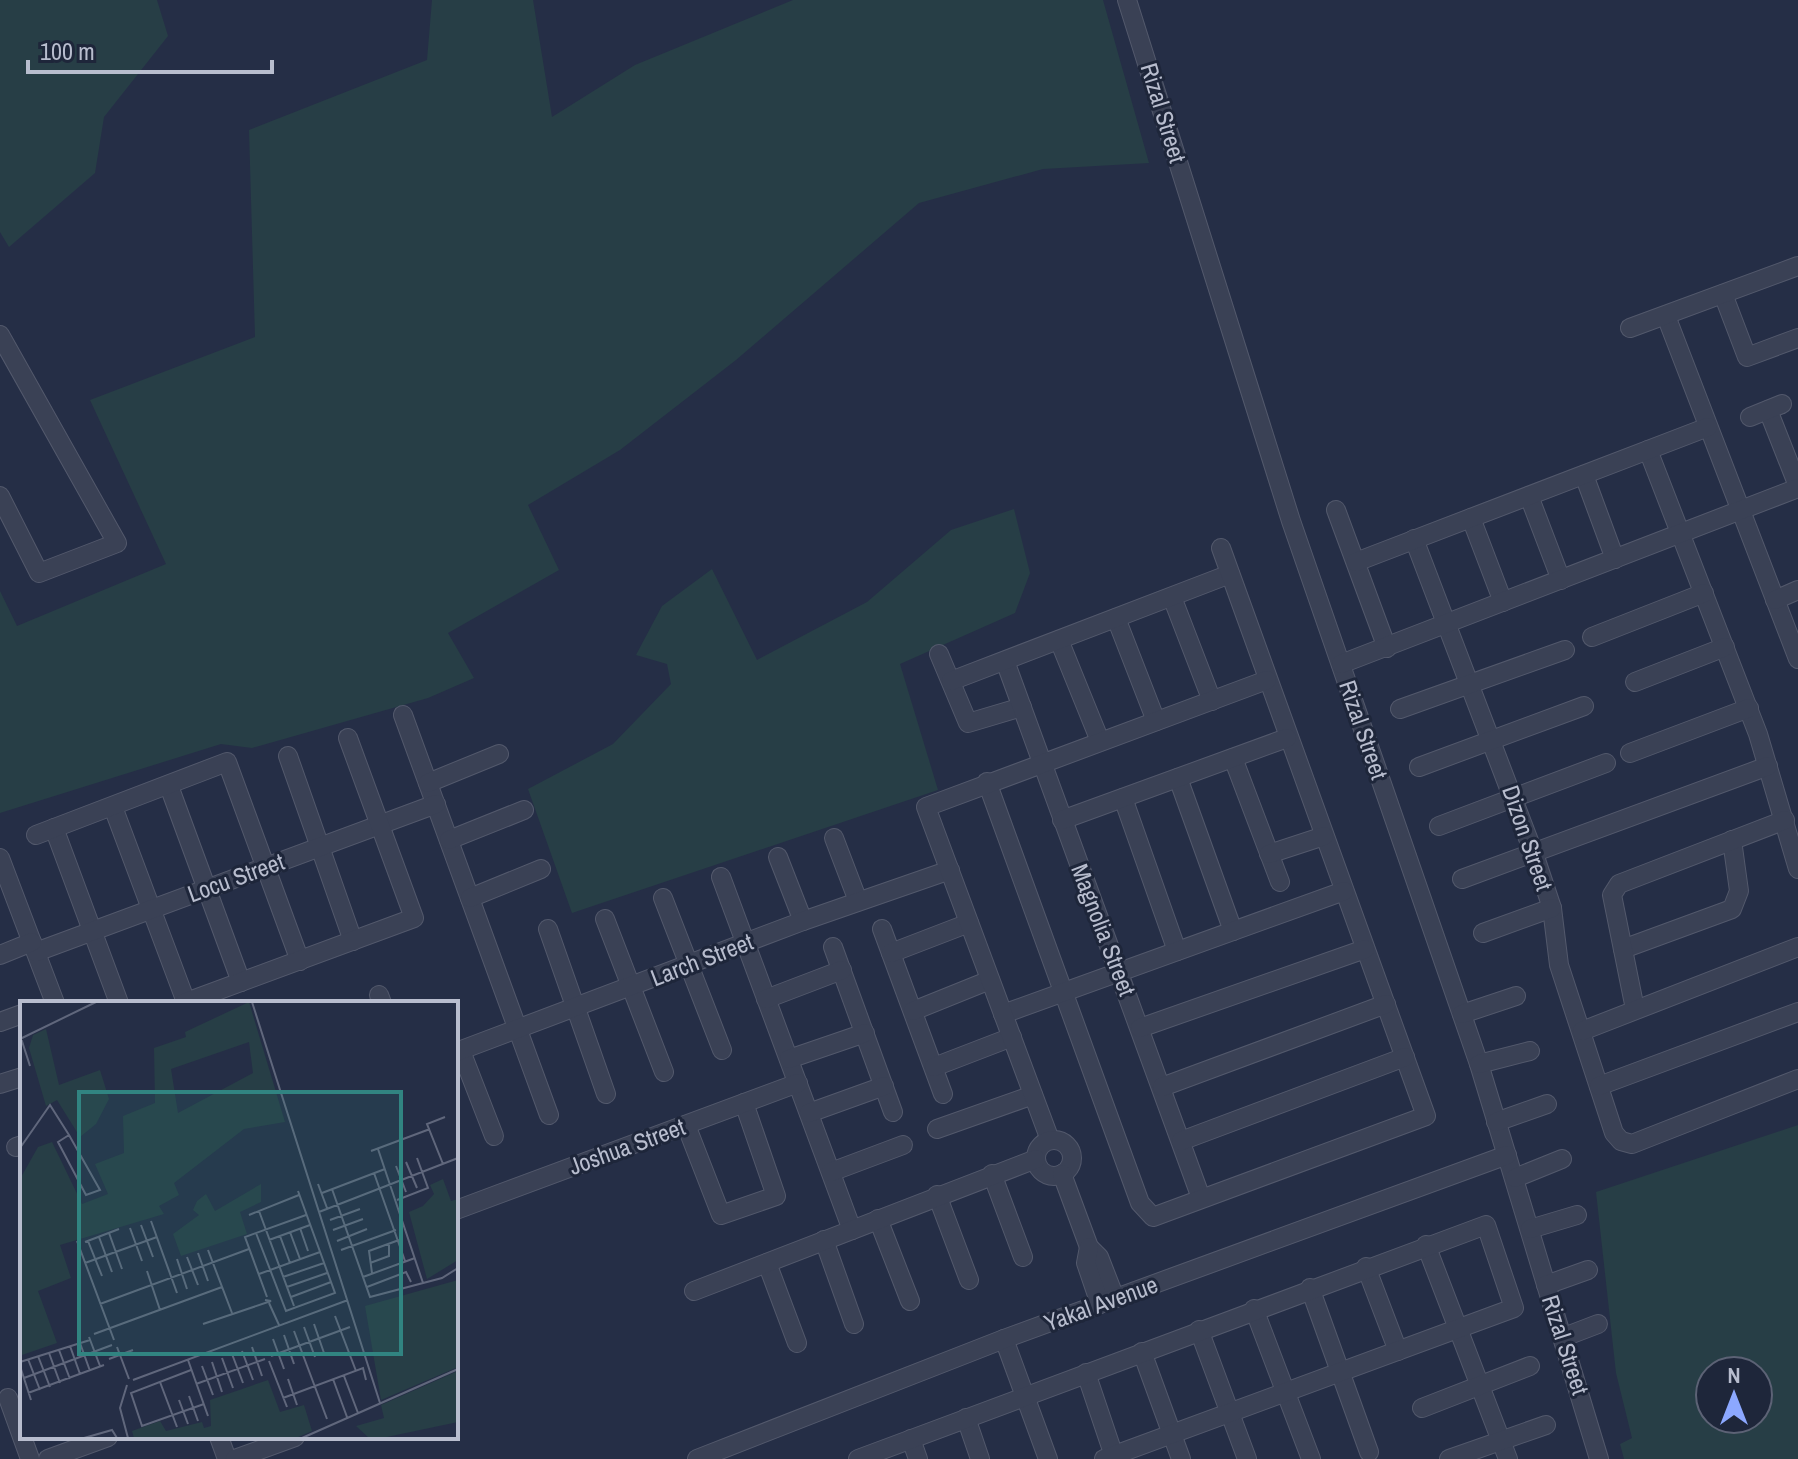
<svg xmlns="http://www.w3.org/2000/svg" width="1798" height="1459" viewBox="0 0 1798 1459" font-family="'Archivo Narrow',sans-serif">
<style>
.green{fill:#273e46;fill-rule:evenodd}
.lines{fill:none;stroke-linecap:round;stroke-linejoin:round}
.minor-casing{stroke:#53596c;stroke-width:20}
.minor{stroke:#3a4155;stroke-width:18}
.labels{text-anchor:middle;stroke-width:6;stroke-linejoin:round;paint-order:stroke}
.street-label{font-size:24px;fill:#b8bdce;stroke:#1e263a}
.inset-road{fill:none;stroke:#60677c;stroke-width:2}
.view{fill:#318481;fill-opacity:0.15;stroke:#318481;stroke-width:4}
.inset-edge{fill:none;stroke:#b8bdce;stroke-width:4}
</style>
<rect width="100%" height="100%" fill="#252e46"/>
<g class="green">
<path d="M0,0h157l11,36 -64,81 -9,56 -86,74 -9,-15z"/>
<path d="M432,0h101l19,117 83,-52 158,-65h310l46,163 -106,6 -124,34 -183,157 -116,90 -92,55 31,65 -111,63 26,45 -46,20 -176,50 -31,-4 -221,69v-222l17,35 149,-62 -76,-164 165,-63 -6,-207 178,-70z"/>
<path d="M1014,509l16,64 -15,40 -115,51 38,126 -366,123 -44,-124 85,-45 58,-60 -4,-20 -31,-9 26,-49 50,-37 45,91 110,-58 84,-72z"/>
<path d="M1798,1125v334h-174l-4,-15 12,-6 -16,-65 -20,-181zM1710,1371h48v48h-48z"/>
</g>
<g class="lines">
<g class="minor-casing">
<g id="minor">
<path d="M1127,0l164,521 188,543 120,395"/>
<path d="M1723,294l24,63 51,-19"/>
<path d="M1666,316l132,343"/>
<path d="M1630,328l168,-62"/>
<path d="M0,335l117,208 -78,30 -39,-77"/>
<path d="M1768,410l30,76"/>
<path d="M1750,417l32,-13"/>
<path d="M1648,450l110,284 40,135"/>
<path d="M1584,475l31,84"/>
<path d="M1529,496l32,84"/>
<path d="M1336,510l51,138"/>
<path d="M1471,518l32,84"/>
<path d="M1414,539l120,315 18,54 7,57 55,168 7,8 11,3 166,-65"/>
<path d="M1356,562l352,-135"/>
<path d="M1172,597l40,104"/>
<path d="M1775,600l23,-10"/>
<path d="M1116,618l40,103"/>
<path d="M1592,637l112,-44"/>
<path d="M1059,640l41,101"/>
<path d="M939,654l29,69 54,-16"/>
<path d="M1005,661l196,537"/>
<path d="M1341,664l457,-176"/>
<path d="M951,681l279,-107"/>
<path d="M1635,682l90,-35"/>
<path d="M1400,709l165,-59"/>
<path d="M403,715l146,400"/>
<path d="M1630,753l119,-45"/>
<path d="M288,756l65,185"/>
<path d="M1233,758l47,124"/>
<path d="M1419,767l165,-61"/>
<path d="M1178,778l55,153"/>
<path d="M987,782l153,421 13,14 273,-101 -205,-568"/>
<path d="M428,783l71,-29"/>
<path d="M169,786l72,196"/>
<path d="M1123,798l54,153"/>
<path d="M113,807l73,195"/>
<path d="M1062,820l225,-82"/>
<path d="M1439,826l167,-63"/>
<path d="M54,828l65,175"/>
<path d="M36,835l191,-73 73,199"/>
<path d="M834,838l24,63"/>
<path d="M449,840l75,-30"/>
<path d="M1269,854l55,-18"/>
<path d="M778,857l25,64"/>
<path d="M0,858l55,145"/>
<path d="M721,877l131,353"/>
<path d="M1462,879l306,-113"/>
<path d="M470,898l71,-29"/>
<path d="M663,898l59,152"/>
<path d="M605,919l59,153"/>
<path d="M548,929l58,165"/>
<path d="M882,929l61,165"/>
<path d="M1483,933l69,-25"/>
<path d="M833,947l60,165"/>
<path d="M1623,949l109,-40 7,-18 -7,-51"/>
<path d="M36,952l400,-148"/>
<path d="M891,953l78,-30"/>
<path d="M0,955l32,-13"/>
<path d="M379,995l3,8"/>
<path d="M766,999l76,-29"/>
<path d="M184,1003l230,-85 -66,-180"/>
<path d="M1635,1009l-23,-114 7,-11 166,-64"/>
<path d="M913,1011l77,-31"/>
<path d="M1003,1014l341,-123"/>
<path d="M1462,1014l54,-18"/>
<path d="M0,1022l22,-8"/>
<path d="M1140,1028l225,-79"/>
<path d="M1582,1031l216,-84"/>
<path d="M461,1051l33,85"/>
<path d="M456,1052l347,-131 147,-51"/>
<path d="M789,1059l76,-26"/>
<path d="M1479,1064l51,-13"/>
<path d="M934,1067l78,-30"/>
<path d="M0,1084l22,-7"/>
<path d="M1599,1086l199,-74"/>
<path d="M1162,1087l224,-83"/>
<path d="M809,1113l75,-27"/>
<path d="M1496,1122l51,-18"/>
<path d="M686,1125l35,90 55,-19 -32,-93"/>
<path d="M937,1129l96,-34"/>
<path d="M1050,1140l-124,-333 341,-127"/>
<circle cx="1054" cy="1158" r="18"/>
<path d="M1181,1141l224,-84"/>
<path d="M16,1147l6,-2"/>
<path d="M831,1172l72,-27"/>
<path d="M992,1174l31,83"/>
<path d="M1062,1174l27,73 10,10 16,41"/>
<path d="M1515,1178l47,-19"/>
<path d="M937,1195l32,85"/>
<path d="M456,1210l342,-127"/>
<path d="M878,1219l32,82"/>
<path d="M1530,1229l47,-14"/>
<path d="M824,1240l30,84"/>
<path d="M1426,1245l82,214"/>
<path d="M1089,1247l-3,16 14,41"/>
<path d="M767,1263l30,80"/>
<path d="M1366,1267l32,84"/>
<path d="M1546,1285l42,-15"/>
<path d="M1310,1288l59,164"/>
<path d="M694,1291l342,-132"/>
<path d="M1254,1309l57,150"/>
<path d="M1199,1330l48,129"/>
<path d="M1564,1337l34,-13"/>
<path d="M1004,1339l44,120"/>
<path d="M1142,1352l39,107"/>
<path d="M1086,1373l29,86"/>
<path d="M8,1398l22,61"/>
<path d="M1422,1408l108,-42"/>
<path d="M966,1418l14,41"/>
<path d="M219,1437l8,22"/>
<path d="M911,1439l7,20"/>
<path d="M48,1459l60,-22"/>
<path d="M235,1459l60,-22"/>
<path d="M697,1459l307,-120 503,-184"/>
<path d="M858,1459l628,-234 28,83 -410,151"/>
<path d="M1449,1459l97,-34"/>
</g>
</g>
<use href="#minor" class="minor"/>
</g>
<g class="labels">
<g class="street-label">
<text transform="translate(1163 113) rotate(73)" y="8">Rizal Street</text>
<text transform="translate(1363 730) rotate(71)" y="8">Rizal Street</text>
<text transform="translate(1527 838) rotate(71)" y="8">Dizon Street</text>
<text transform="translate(236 878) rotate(-20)" y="8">Locu Street</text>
<text transform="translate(1103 930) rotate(69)" y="8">Magnolia Street</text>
<text transform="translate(702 960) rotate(-21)" y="8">Larch Street</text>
<text transform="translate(627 1147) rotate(-20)" y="8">Joshua Street</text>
<text transform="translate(1101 1304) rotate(-20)" y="8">Yakal Avenue</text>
<text transform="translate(1565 1345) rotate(72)" y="8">Rizal Street</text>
</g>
</g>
<g transform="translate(20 1001)">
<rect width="438" height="438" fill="#252e46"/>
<path d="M229,1l36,120 -41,7 -70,54 5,12 -20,11 5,8 -104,31 11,33 -33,13 19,52 -35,12 -2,-176 18,-32 14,-5 30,62 26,-10 -13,-30 29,-11 -1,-37 32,-13 -1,-55 32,-11 -1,-5zM229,41l4,31 -75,40 -7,-44zM26,28l13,56 41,-15 9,29 -13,25 -16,13 -23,-37 -11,6 -17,-58 4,-13zM423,178l8,22 7,-2v61l-31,19 -18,-67 14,-6 11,-12 -4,-9zM241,183v18l-21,10 7,22 -66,22 -8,-22 26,-19 -6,-5 4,-9 9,-7 9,17zM438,279v87l-77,33 -16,-94zM438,370v51l-76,16h-13l-13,-12 28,-8 -3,-13zM248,379l12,32 24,-7 8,26 -16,7h-162l-2,-7 28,-10 6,10 36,-9 2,6 7,-2 -1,-26z" fill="#273e46" fill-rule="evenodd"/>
<path class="inset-road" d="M232,1l128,401M1,37l9,28M0,38l76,-37M0,147l30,-43 19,30 31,55 -14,5 -28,-53 11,-7M358,148l45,134M351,150l59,-22M386,161l11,26M423,163l-16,-40 18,-7M376,165l10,26M354,172l31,88M298,183l9,24M312,188l38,108 72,-19 16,-10M302,192l63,-24M377,199l31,-12 -11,-30M239,210l35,95M299,211l139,-54M229,214l50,-20M310,219l30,-11M131,220l26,72M121,224l12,32M110,227l12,33M280,227l8,23M313,229l30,-11M270,231l10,27M89,232l13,36M236,232l30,78 49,-18 -37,-102M260,235l10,27M79,236l13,35M249,239l41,-15M57,240l37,99M68,240l14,35M317,240l30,-12M65,241l34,-13M188,249l24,63M321,249l55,-20M178,252l10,28M167,256l11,28M157,258l10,30M65,262l72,-26M350,262l19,-7v-13M127,270l13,39M352,272l-3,-22 30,-11M239,273l61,-22M263,276l41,-14M343,276l52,-19M267,286l40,-14M347,286l39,-15 5,10M247,296l-22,-60 61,-22M271,296l40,-15M249,302l10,22M80,303l149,-55M315,315l21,55M183,323l68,-23 -6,-1M294,323l10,29M284,326l11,30M274,330l33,88M74,333l128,-47M264,334l10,29M69,336l11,29M253,338l11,30M60,342l10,28M50,345l10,28M97,346l12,32M232,346l10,29M39,349l11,29M222,350l11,29M29,352l11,30M212,353l11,29M18,355l12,31M251,355l79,-29M202,357l11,30M8,358l12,31M89,358l24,-9M168,359l20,56M249,360l18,46M0,361l70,-22M192,361l10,30M0,365l11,34M182,365l11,29M171,369l-60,23 11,33 62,-22M324,375l14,37M4,377l88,-33M268,378l9,26M313,378l14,38M113,379l215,-80M140,381l17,45M176,383l69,-25M107,384l-7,23 8,30M8,392l76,-28M169,395l9,25M263,397l80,-30 3,12M159,399l9,24M64,437l28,-8 5,8M282,437l156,-69"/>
<path class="view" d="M59,91h322v262h-322z"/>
<rect width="438" height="438" class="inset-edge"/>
</g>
<g transform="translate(1734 1395)"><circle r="38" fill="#1e263a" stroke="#5c6275" stroke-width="2"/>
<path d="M0-6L14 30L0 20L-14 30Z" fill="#8ca8ff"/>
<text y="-12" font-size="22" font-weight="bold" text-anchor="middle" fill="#b8bdce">N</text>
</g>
<path d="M28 60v12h244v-12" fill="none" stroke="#b8bdce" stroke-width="4"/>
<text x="40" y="60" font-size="24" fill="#b8bdce" stroke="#1e263a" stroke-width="6" paint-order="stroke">100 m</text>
</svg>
